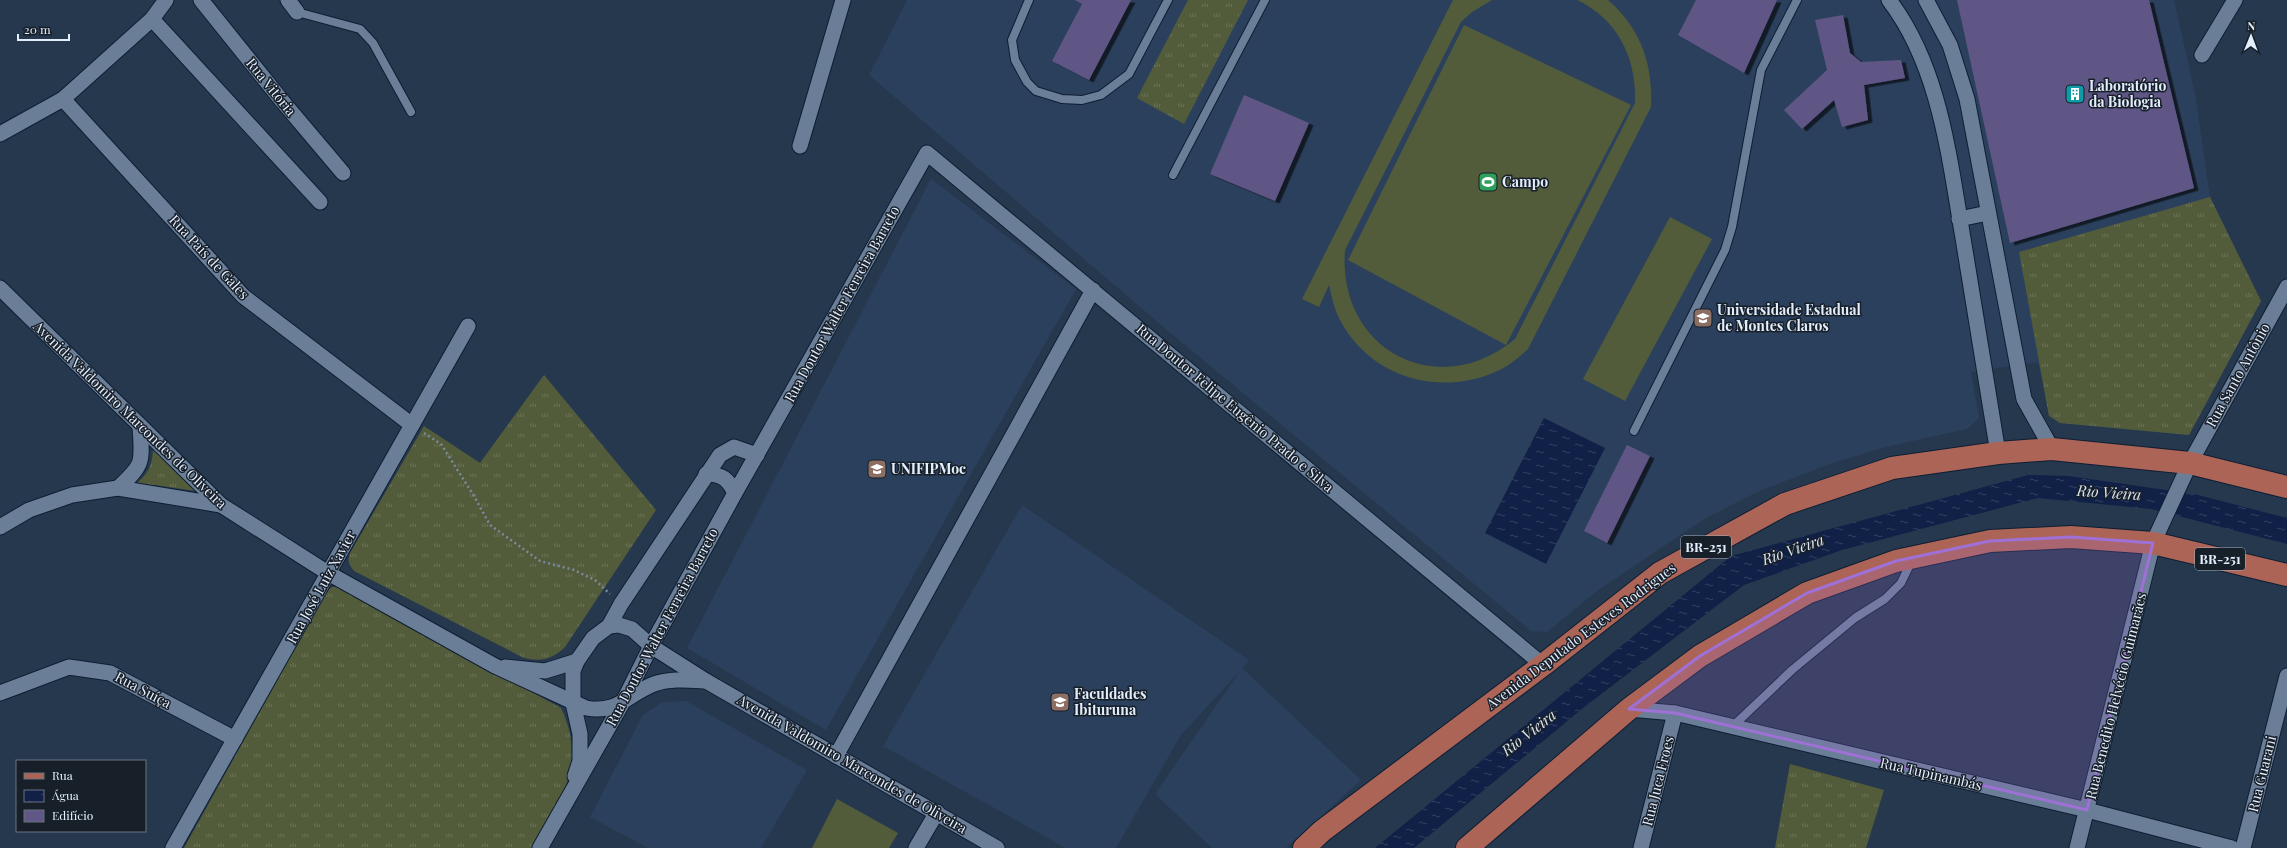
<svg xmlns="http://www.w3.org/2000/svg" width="2287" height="848" viewBox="0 0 2287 848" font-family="'Playfair Display',serif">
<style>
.built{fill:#2b405d}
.grass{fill:url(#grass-tufts)}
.pitch{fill:#535c3a}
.water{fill:url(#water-ripples)}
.building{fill:#605786;filter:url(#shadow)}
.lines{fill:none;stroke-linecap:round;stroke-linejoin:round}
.lane-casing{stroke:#0e1e33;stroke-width:10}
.street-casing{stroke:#0e1e33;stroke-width:17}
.primary-casing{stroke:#0e1e33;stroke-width:24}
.path{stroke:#7b8a9d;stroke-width:2.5;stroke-dasharray:2 3;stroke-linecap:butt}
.lane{stroke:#6a7e98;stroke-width:8}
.street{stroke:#6a7e98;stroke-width:15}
.primary{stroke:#ac6457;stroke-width:22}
.marked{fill:#9f70d5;fill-opacity:0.2;stroke:#9f70d5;stroke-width:3;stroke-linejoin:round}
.labels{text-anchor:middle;stroke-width:3;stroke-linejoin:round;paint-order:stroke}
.shield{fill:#171f29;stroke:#a6b0bd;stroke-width:1}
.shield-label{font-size:13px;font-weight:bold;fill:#e3eefd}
.poi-label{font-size:14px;font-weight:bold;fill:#e3eefd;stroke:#171f29;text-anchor:start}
.street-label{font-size:14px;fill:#e3eefd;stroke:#171f29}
.water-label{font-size:15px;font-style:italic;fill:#dce3f1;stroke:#171f29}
</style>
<defs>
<pattern id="grass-tufts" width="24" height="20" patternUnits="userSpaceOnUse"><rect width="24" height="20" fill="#535c3a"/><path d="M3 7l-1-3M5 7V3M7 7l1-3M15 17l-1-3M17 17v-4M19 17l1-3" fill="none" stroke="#6c7457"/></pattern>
<pattern id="water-ripples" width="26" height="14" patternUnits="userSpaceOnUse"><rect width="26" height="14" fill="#102046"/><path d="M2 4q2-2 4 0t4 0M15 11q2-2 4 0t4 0" fill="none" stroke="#334162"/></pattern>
<filter id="shadow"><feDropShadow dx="4.5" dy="2.5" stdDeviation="0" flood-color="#0009"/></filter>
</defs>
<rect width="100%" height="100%" fill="#26384e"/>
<g class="built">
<path d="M907,0h1267l21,94 15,103 51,104 -72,134 -129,-12 -11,-7 -11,-54 -67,10 8,46 -12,11 -81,18 -57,17 -74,29 -51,26 -107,72 -50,41 -16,-1 -357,-295 -305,-261z"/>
<path d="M931,179l145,110 -250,441 -139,-82z"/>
<path d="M1022,505l227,155 -7,8 119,112 -75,68h-74l-57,-54 85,-123 -59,64 -65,113h-50l-183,-102z"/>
<path d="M686,701l121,69 -46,78h-113l-58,-31 53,-102 19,-13z"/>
</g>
<g class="grass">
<path d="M1188,0h60l-64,124 -47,-26z"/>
<path d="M2210,197l51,104 -72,134 -129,-12 -11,-7 -30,-164z"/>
<path d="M544,375l112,135 -91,137c-12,12 -26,16 -43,10l-166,-85c-7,-5 -9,-12 -6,-19l74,-127 56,37z"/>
<path d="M153,447l43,44 -42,-6 -21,1c15,-11 20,-21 20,-39z"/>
<path d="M332,587h7l222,121c27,57 -1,92 -28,140h-349l142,-256z"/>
<path d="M1790,764l94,26 -18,58h-91z"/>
</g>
<g class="pitch">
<path d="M1453,0h39l-20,12 -11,10 -116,228c-8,100 93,153 170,89l120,-236c2,-44 -17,-84 -58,-103h31c33,29 45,64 43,107l-123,242c-10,9 -20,18 -33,23 -57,25 -125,5 -155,-52 -6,-11 -8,-23 -11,-35l-10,22 -17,-8z"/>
<path d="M1464,25l167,80 -125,240 -158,-85z"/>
<path d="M1670,217l42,22 -87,162 -42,-22z"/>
<path d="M837,799l61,34 -9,15h-77z"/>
</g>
<g class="water">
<path d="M1544,418l61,30 -59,116 -61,-31z"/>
<path d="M2028,475l41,1 125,18 93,24v26l-136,-35 -113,-11 -196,52 -98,35 -161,123 -169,140h-39l356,-292z"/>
</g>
<g class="building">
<path d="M1075,0h56l-42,80 -37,-19 30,-57z"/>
<path d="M1696,0h81l-33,73 -66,-38z"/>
<path d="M1957,0h192l45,188 -184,55z"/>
<path d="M1843,15l7,38 11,9 40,-2 4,18 -41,7 4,35 -26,7 -8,-27 -32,29 -18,-19 43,-40 -12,-50z"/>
<path d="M1244,95l65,28 -34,78 -65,-27z"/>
<path d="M1627,445l23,11 -43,87 -23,-12z"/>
</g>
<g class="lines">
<g class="lane-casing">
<g id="lane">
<path d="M1029,0l-17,40 3,20 12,22 9,9 26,8 20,1 19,-5 28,-21 39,-74"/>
<path d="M297,12l63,17 13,14 38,69"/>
<path d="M1173,175l92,-175"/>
<path d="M1634,431l91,-181 7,-23 29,-157 36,-70"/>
<path d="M1732,727l60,-57 63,-52 30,-19 16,-16 11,-23"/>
</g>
</g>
<g class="street-casing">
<g id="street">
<path d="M201,0l82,102 60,71"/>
<path d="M288,0l9,12"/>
<path d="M1889,0c51,67 60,157 74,238 12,71 23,143 35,215"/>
<path d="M1926,0l24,45 17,54 57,300 28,50"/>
<path d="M152,19l168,183"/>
<path d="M2202,55l33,-55"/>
<path d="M63,99l180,197 169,129"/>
<path d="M0,134l63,-35 89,-80 14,-19"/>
<path d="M800,146l43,-146"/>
<path d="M1959,219l29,-6"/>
<path d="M0,288l221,217 107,68 167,93 91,42c32,6 40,-13 68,-24 16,-6 35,-4 52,-3"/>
<path d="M706,474c16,0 22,5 29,19"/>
<path d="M118,488c27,-25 24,-25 22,-62"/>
<path d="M0,527l29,-17 43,-15 46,-7 103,17"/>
<path d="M609,626l10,-1 13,4 19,17 55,35 291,167"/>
<path d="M505,667l40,4 32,-10"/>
<path d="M0,693l69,-26 41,6 125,66"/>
<path d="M1629,709l46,4 412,97 145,38"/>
<path d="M836,756l257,-466"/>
<path d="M575,776l5,-15v-27l-7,-31v-32l4,-10 16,-23 16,-12 12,-22 99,-149 14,-8 23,8"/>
<path d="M173,848l295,-522"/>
<path d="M540,848l84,-148 27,-54 84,-153 192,-340 616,512"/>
<path d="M916,848l21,-36"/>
<path d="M1641,848l34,-135"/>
<path d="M2077,848l76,-305 37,-80 97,-176"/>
<path d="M2243,848l44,-172"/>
</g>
</g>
<g class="primary-casing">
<g id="primary">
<path d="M1304,848l18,-17 221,-166 117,-92 125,-69 107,-36 106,-15 54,-4 138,14 97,24"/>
<path d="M1467,848l162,-139 71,-53 107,-63 89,-32 94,-20 81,-4 82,6 134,32"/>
</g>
</g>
<path class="path" d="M424,433l17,11 33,52 16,29 50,36 34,9 21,10 15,14"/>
<use href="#lane" class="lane"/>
<use href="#street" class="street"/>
<use href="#primary" class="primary"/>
</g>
<path class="marked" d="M2071,537l82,6 -66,267 -412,-97 -46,-4 71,-53 107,-63 89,-32 94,-20z"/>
<defs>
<g id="building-square" transform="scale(1)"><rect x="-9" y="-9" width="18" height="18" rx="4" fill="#0f9aa8" stroke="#171f29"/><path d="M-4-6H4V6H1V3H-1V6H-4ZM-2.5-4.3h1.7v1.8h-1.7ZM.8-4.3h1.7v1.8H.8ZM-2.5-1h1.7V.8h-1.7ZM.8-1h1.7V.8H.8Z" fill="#fff"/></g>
<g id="stadium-square" transform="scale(1)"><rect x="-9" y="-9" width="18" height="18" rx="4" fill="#2e9e5b" stroke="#171f29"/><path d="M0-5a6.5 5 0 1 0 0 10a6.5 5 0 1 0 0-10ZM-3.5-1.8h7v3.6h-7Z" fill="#fff"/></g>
<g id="university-square" transform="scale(1)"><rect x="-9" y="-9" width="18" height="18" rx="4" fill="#8d6e63" stroke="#171f29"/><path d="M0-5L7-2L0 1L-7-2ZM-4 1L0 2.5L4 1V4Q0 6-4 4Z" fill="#fff"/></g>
</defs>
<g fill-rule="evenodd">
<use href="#building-square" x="2075" y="94"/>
<use href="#stadium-square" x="1488" y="182"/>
<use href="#university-square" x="1703" y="318"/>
<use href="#university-square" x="877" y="469"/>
<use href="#university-square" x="1060" y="702"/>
</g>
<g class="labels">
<g class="shield">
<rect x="1681" y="536" width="50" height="22" rx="3"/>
<rect x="2195" y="548" width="50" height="22" rx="3"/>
</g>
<g class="shield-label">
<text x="1706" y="552">BR-251</text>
<text x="2220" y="564">BR-251</text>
</g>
<g class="poi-label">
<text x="2089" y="91">Laboratório<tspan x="2089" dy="16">da Biologia</tspan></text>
<text x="1502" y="187">Campo</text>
<text x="1717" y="315">Universidade Estadual<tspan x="1717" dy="16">de Montes Claros</tspan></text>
<text x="891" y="474">UNIFIPMoc</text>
<text x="1074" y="699">Faculdades<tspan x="1074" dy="16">Ibituruna</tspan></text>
</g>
<g class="street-label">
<text transform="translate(271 87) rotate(51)" y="5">Rua Vitória</text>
<text transform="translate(209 257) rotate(47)" y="5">Rua País de Gales</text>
<text transform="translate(842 304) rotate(-61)" y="5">Rua Doutor Walter Ferreira Barreto</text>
<text transform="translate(2238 375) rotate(-61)" y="5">Rua Santo Antônio</text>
<text transform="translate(1235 408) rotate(40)" y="5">Rua Doutor Felipe Eugênio Prado e Silva</text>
<text transform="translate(130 415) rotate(44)" y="5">Avenida Valdomiro Marcondes de Oliveira</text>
<text transform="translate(321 587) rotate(-61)" y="5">Rua José Luiz Xavier</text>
<text transform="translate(662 627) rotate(-62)" y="5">Rua Doutor Walter Ferreira Barreto</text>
<text transform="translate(1581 636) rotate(-37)" y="5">Avenida Deputado Esteves Rodrigues</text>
<text transform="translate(143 690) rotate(28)" y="5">Rua Suíça</text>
<text transform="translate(2116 696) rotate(-76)" y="5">Rua Benedito Helvécio Guimarães</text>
<text transform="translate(852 764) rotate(30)" y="5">Avenida Valdomiro Marcondes de Oliveira</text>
<text transform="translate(1931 774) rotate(13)" y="5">Rua Tupinambás</text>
<text transform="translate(2262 774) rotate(-76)" y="5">Rua Guarani</text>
<text transform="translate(1658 781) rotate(-76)" y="5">Rua Juca Froes</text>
</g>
<g class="water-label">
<text transform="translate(2109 493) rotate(4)" y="5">Rio Vieira</text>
<text transform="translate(1793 550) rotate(-19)" y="5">Rio Vieira</text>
<text transform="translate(1529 733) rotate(-38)" y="5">Rio Vieira</text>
</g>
</g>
<rect x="16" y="760" width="130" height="72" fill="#171f29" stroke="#69727e"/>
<rect x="24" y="773" width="20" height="6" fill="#ac6457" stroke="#69727e"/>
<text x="52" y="780" font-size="12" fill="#e3eefd">Rua</text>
<rect x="24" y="790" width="20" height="12" fill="url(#water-ripples)" stroke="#69727e"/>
<text x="52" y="800" font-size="12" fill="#e3eefd">Água</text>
<rect x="24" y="810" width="20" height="12" fill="#605786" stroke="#69727e"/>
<text x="52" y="820" font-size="12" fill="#e3eefd">Edifício</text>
<g transform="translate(2251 36) rotate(1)" stroke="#171f29" stroke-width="3" paint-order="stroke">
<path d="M0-3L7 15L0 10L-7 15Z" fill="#e3eefd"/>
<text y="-6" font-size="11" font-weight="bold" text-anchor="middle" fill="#e3eefd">N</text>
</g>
<path d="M18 34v6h51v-6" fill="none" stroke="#e3eefd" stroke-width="2"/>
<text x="24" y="34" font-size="12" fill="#e3eefd" stroke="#171f29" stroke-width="3" paint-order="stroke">20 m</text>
</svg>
